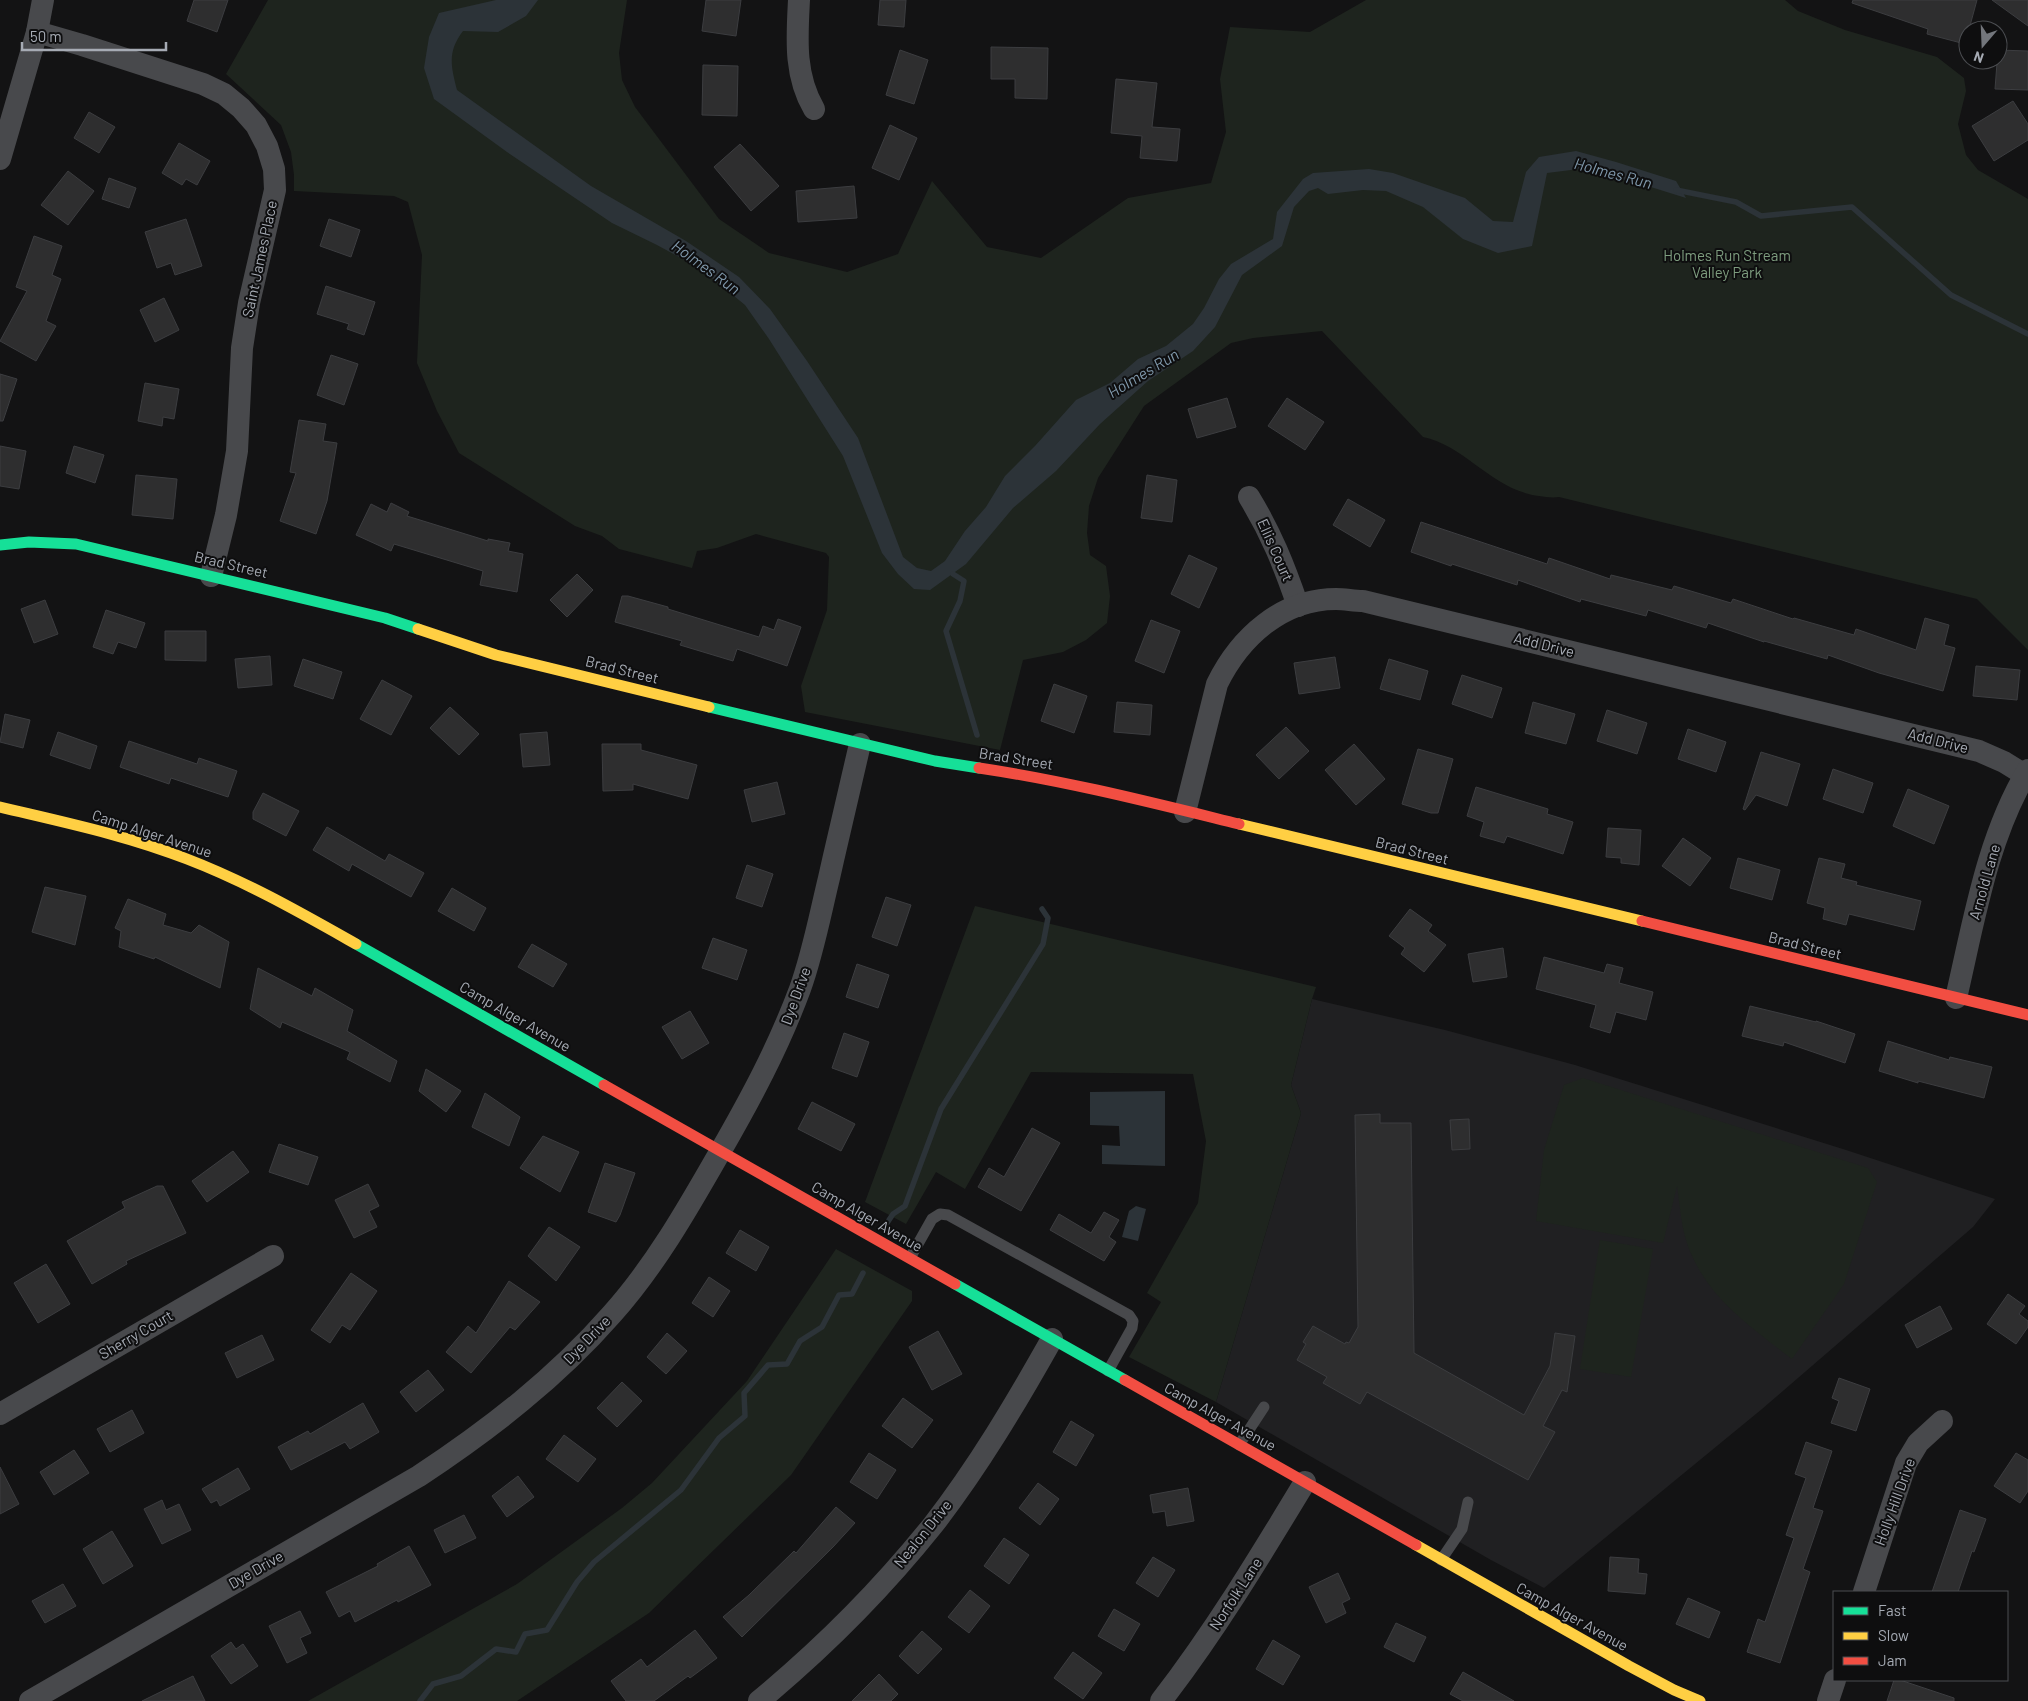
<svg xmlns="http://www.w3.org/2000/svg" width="2028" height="1701" viewBox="0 0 2028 1701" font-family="Barlow,sans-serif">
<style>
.built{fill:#202022}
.green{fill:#1e241e}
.water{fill:#2c3338}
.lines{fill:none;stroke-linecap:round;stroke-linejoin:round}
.stream{stroke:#2c3338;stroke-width:5.5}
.building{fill:#2e2e2f;stroke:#3c3d40}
.lane{stroke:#48494c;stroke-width:11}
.street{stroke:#48494c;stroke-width:22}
.fast{stroke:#16e098;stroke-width:11}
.slow{stroke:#ffcf43;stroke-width:11}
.jam{stroke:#f24e42;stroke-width:11}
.labels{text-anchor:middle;stroke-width:4;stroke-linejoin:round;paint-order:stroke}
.park-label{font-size:15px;fill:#7e9d7f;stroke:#0e0e0f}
.street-label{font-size:15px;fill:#a6abb4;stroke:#0e0e0f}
.water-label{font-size:16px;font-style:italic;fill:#8099ac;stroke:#0e0e0f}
</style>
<rect width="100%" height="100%" fill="#131314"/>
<path class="built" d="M1312,999l133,31 130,35 271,85 149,49 -22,28 -211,182 -218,179 -53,-28 -275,-158 85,-289 -10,-28z"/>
<g class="green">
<path d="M268,0h359l-8,53 3,27 13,27 84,112 50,34 78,19 51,-18 34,-73 55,66 54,11 87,-60 83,-15 15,-51 -6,-53 10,-52 80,5 56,-32h419l13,11 47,19 92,27 27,21 2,13 -8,33 8,31 12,15 50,29v451l-51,-51 -418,-102c-7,1 -13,0 -20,-1 -47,-6 -73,-50 -116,-59l-101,-106 -69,7 -22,5 -87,63 -46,72 -9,28 -2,27 3,22 16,11 4,30 -3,27 -21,17 -23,12 -40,8 -23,90 -195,-38 -4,-26 26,-76 2,-53 -3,-4 -70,-19 -39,14 -20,3 -5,17 -73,-19 -17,-13 -27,-10 -116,-73 -22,-42 -20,-48 5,-108 -14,-53 -14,-6 -100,-5v-16l-3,-23 -10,-27 -55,-51z"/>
<path d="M975,906l341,81 -4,12 -21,86 10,28 -85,289 -87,-45 32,-55 -14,-9 51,-90 8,-62 -13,-67 -162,-2 -66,117 -29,-17 -30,52 -41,-22z"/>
<path d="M1583,1078l285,90 9,14 -33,102 -52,75c-41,-32 -85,-61 -104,-113 -7,-19 -8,-40 -11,-60l-14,57 -127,-22 8,-71 20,-65z"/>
<path d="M1600,1240l53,9 -22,128 -51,-8z"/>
<path d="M836,1249l76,42v10l-121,174 -142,138 -132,88h-209l209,-117 105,-76 30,-25 95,-102z"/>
</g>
<g class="water">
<path d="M496,0h42l-12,16 -28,16 -35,-1c-16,21 -12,35 -6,59l134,96 95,55 53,36 31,32 37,52 51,77 45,119 14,11 14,3 14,-10 20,-30 21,-24 19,-31 30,-30 41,-46 34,-17 28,-24 28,-13 27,-22 11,-16 15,-29 12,-15 42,-25 4,-27 26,-33 10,-6 56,-4 24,4 72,25 28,23 20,1 13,-50 13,-15 37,-6 40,11 60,19 10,17 -48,-15 -59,-14 -32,4 -15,73 -34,7 -35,-14 -40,-32 -37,-16 -23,-1 -35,4 -10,-6 -9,3 -15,16 -12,39 -40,29 -27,52 -22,24 -45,30 -48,43 -44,47 -43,37 -47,56 -36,26 -16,-1 -16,-15 -16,-21 -39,-97 -74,-117 -24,-34 -44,-36 -44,-24 -45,-22 -105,-71 -73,-53 -10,-31 5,-31 10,-24z"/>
<path d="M1165,1091v75l-63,-2v-19l18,1 -1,-20 -29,-1v-33z"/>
<path d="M1136,1206l10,3 -8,32 -16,-4 7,-26z"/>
</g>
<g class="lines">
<g class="stream">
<path d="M1676,190l60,12 25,14 91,-9 99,88 77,39"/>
<path d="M953,574l11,7 -4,20 -14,30 31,104"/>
<path d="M885,1226l8,-12 12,-8 36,-97 102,-165 5,-26 -6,-9"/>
<path d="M420,1701l13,-17 28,-8 35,-27 20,3 9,-18 22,-4 30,-48 17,-20 87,-72 38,-52 26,-22 -1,-23 24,-28 19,-1 13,-23 22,-14 17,-32 13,-1 11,-21"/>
</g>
</g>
<g class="building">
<path d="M194,0h34l-11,32 -30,-11z"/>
<path d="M706,0h35l-5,36 -34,-5z"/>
<path d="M880,0h26l-2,27 -26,-2z"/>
<path d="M1853,0h124l-12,44 -38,-10 1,-5 -76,-26z"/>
<path d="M1992,0h36v26z"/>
<path d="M991,47l57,1 -1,51 -32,-1v-19h-24z"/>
<path d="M900,50l28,10 -14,44 -28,-9z"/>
<path d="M1998,50l30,1v39l-33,-1z"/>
<path d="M703,65l35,1 -1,50 -35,-1z"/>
<path d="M1116,79l41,4 -5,44 28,2 -3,32 -37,-3 2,-22 -31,-3z"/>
<path d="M2013,101l15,23v16l-34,21 -22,-35z"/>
<path d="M89,112l26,15 -16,26 -25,-15z"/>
<path d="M890,125l27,13 -18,42 -27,-12z"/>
<path d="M179,143l31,18 -13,24 -11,-6 -4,6 -20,-12z"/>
<path d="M740,144l39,42 -28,25 -37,-44z"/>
<path d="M68,171l26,20 -26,34 -27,-20z"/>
<path d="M109,178l27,10 -7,20 -27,-9z"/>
<path d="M854,186l3,32 -59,4 -2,-31z"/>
<path d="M186,219l16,47 -27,9 -4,-12 -14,5 -12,-36z"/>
<path d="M329,219l31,11 -9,27 -31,-11z"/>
<path d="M34,236l28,10 -10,29 9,4 -15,42 10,5 -20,35 -36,-20 27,-50 -11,-4z"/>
<path d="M326,286l49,16 -11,33 -17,-6 2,-5 -32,-10z"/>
<path d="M164,298l15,32 -24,12 -15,-32z"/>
<path d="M331,355l27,9 -14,41 -27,-10z"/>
<path d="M0,374l17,5 -14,42h-3z"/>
<path d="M145,383l34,6 -5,30 -11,-2 -1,9 -24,-5z"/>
<path d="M1227,398l9,29 -39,11 -9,-29z"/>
<path d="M1287,398l37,24 -19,28 -37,-24z"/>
<path d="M299,420l27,4 -3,17 14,2 -10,58 -11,33 -36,-13 16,-48 -6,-1z"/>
<path d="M0,446l26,5 -7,38 -19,-3z"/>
<path d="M74,446l30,9 -9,28 -29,-10z"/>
<path d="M136,475l41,4 -4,40 -41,-4z"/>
<path d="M1147,475l30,5 -5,42 -31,-4z"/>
<path d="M1348,499l37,21 -15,27 -37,-22z"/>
<path d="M391,503l18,9 -2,4 81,25v-2l22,4 -2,8 15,3 -6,38 -37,-7 3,-14 -89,-27 -3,7 -35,-16 15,-31 16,8z"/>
<path d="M1421,522l126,42 2,-6 61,21 1,-4 61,15 2,-4 57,17 2,-4 60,20 1,-1 60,17 2,-6 60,21 9,-32 24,7 -5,20 11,3 -12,43 -64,-18 -51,-18 -1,4 -63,-18v1l-56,-19 -2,5 -58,-18 -2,6 -65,-17 -1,3 -62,-22 -1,5 -65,-21 -1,2 -40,-14z"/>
<path d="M1189,555l28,13 -18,40 -28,-14z"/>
<path d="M577,574l16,16 -26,27 -17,-17z"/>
<path d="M622,596h6l40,11v2l91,28 4,-11 11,4 4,-11 23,8 -14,39 -50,-17 -4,12 -53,-16 2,-4 -67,-19z"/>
<path d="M45,600l13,34 -24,9 -13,-34z"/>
<path d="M106,610l39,13 -9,25 -18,-6 -5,12 -20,-7z"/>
<path d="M1151,620l29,11 -16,42 -29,-12z"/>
<path d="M165,631h41v30l-41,-1z"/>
<path d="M270,656l2,29 -34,3 -3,-29z"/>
<path d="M1335,657l5,31 -41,6 -5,-31z"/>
<path d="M303,659l39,13 -9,27 -39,-13z"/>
<path d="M1389,659l39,12 -8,29 -40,-11z"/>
<path d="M1976,666l44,4 -3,30 -44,-4z"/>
<path d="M1462,675l40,13 -10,30 -40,-14z"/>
<path d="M382,680l30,16 -21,39 -31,-16z"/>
<path d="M1054,684l33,12 -13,37 -33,-12z"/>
<path d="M1117,702l35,3 -2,30 -36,-3z"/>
<path d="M1533,702l42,12 -9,30 -41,-11z"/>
<path d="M450,707l29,27 -20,21 -29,-27z"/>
<path d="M1607,710l40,13 -10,31 -40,-13z"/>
<path d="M5,714l25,6 -7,28 -23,-6z"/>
<path d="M1286,727l23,24 -30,28 -23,-24z"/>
<path d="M1688,729l38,13 -10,30 -38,-13z"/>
<path d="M58,732l39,14 -7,23 -40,-14z"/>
<path d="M547,732l3,33 -27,2 -3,-33z"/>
<path d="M129,741l68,23 2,-6 38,13 -9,26 -57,-19 -2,6 -49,-17z"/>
<path d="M602,744h39v6l56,15 -9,34 -55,-15v6l-30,1z"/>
<path d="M1354,744l31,35 -29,26 -31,-35z"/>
<path d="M1418,749l35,10 -15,54h-7l-29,-9z"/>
<path d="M1761,752l39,12 -13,42 -31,-11 -11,15 -2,-1z"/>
<path d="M1833,769l40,14 -10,30 -40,-14z"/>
<path d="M777,782l8,32 -33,8 -8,-32z"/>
<path d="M1476,787l72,22 -1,5 26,8 -10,32 -56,-18 -3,7 -24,-7 4,-14 -17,-6z"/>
<path d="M1908,789l41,17 -15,38 -41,-18z"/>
<path d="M263,793l36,18 -13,25 -33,-17v-7z"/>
<path d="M327,827l58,34 4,-7 35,19 -13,24 -59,-33 -3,7 -36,-21z"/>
<path d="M1608,828l33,2 -2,35 -18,-2v-5l-15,-1z"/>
<path d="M1683,838l28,20 -21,28 -28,-20z"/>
<path d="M1738,858l42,12 -8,30 -42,-12z"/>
<path d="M1819,858l26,6 -4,14 16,4 -1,3 65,16 -7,29 -65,-16 -3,11 -23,-6 2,-11 -18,-5z"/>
<path d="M747,865l26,9 -11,33 -26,-9z"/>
<path d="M45,887l41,9 -11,49 -43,-13z"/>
<path d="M452,888l34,20 -12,23 -36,-20z"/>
<path d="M886,897l25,8 -14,41 -25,-9z"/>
<path d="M128,899l38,15 -3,11 28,8 8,-8 30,17 -9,46 -65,-31 -1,2 -35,-12 2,-16 -6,-3z"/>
<path d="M1410,909l22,16 -4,6 18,14 -22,27 -23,-18 4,-6 -16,-12z"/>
<path d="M713,938l34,12 -10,30 -35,-12z"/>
<path d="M532,944l35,20 -14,23 -35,-20z"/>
<path d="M1503,948l4,29 -34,5 -5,-28z"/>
<path d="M1544,957l60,16 3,-9 16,4 -4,15 34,9 -7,28 -30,-8 -6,21 -20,-6 6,-22 -60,-16z"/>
<path d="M857,964l32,11 -11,33 -32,-11z"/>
<path d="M258,968l54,28 3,-8 38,22 -6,21 50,30 -7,21 -43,-23 3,-7 -68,-30 -2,6 -30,-19z"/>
<path d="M1750,1006l66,16v-1l39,13 -10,29 -61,-21 -1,4 -41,-10z"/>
<path d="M690,1011l19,32 -27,16 -20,-32z"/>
<path d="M844,1033l25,9 -12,35 -25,-9z"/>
<path d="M1888,1041l61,19 1,-3 42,10 -8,31 -66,-17v2l-39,-12z"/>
<path d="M426,1069l35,22 -15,21 -27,-21z"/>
<path d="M485,1093l35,24 -11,29 -37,-19z"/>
<path d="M812,1102l43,22 -14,27 -43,-22z"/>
<path d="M1380,1114v9h31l3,230 110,62 26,-49 5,-33 20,3 -8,56 -5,-2 -19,36 12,6 -27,48 -161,-88 -7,12 -37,-21 4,-6 -30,-17 9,-16 -3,-2 10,-16 32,18 1,-2 3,1 9,-16 -3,-212z"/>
<path d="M1469,1119l1,30 -18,1 -2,-30z"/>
<path d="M1032,1128l28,15 -39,68 -43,-24 11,-19 15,9z"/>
<path d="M543,1136l36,16 -19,40 -40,-24z"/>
<path d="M279,1144l39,13 -10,28 -39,-13z"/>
<path d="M233,1151l16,21 -42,30 -15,-21z"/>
<path d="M605,1163l30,10 -15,42 -4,7 -28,-10z"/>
<path d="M368,1184l11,22 -10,5 8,16 -23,11 -19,-38z"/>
<path d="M157,1186h6l23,47 -60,28 1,3 -35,20 -25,-43 58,-33 -3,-6z"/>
<path d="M1104,1212l15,8 -10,17 7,5 -12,19 -54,-31 9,-16 32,19z"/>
<path d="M549,1227l31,20 -24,34 -28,-25z"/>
<path d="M740,1230l29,17 -13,24 -30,-18z"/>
<path d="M46,1264l24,40 -32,19 -24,-40z"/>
<path d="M351,1273l26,18 -27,39 -8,-5 -12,18 -19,-13z"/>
<path d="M709,1277l21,14 -17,26 -21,-14z"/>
<path d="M509,1281l31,21 -25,28 -5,-3 -39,46 -25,-21 22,-26 8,7z"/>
<path d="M2008,1294l17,12 -6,8 9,7v6l-12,17 -29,-20z"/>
<path d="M1940,1306l12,23 -35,19 -12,-23z"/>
<path d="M938,1331l24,43 -30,16 -23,-43z"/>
<path d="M667,1333l20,18 -21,23 -19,-17z"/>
<path d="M262,1335l12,25 -37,18 -12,-25z"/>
<path d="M428,1370l16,20 -28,22 -16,-20z"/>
<path d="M1839,1378l31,11 -14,42 -25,-8 8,-22 -7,-3z"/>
<path d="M622,1382l20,19 -25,26 -20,-19z"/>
<path d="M903,1398l30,22 -21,28 -30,-22z"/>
<path d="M363,1403l16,29 -29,17 -5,-7 -54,28 -13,-23 30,-16 2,3z"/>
<path d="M132,1410l12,23 -34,19 -13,-23z"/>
<path d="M1071,1421l23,14 -18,31 -23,-14z"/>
<path d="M564,1435l32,24 -18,23 -32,-23z"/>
<path d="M1806,1442l26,9 -19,57 10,3 -20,58 7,3 -30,91 -33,-11 11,-33 7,3 29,-84 -8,-3 20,-57 -11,-4z"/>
<path d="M74,1450l15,23 -35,22 -14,-23z"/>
<path d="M869,1453l27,17 -19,29 -27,-17z"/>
<path d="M2016,1453l12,7v31l-8,12 -26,-17z"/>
<path d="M0,1467l19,37 -19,10z"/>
<path d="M238,1468l12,21 -30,17 -3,-6 -6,3 -9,-14z"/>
<path d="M518,1476l16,21 -27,20 -15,-21z"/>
<path d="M1038,1483l21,16 -19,26 -21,-17z"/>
<path d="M1188,1488l6,33 -27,5 -2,-15 -12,2 -3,-18z"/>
<path d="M162,1500l4,10 13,-6 12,26 -29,14 -18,-35z"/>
<path d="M836,1507l19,16 -22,24 -91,90 -19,-20 26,-22 45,-44 2,2z"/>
<path d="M1960,1510l26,9 -12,33 -2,-1 -14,41h-26z"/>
<path d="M464,1515l12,23 -31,15 -11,-23z"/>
<path d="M112,1531l21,35 -30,18 -20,-35z"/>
<path d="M1004,1538l25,17 -20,29 -25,-18z"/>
<path d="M409,1546l22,39 -33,17 -1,-2 -42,22 -5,-11 -11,6 -13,-25 52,-26 -1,-2z"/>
<path d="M1153,1557l22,13 -17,27 -22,-14z"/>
<path d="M1610,1557l29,2 -1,14 9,1 -2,20 -37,-3z"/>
<path d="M1338,1573l12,26 -8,4 4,10 -20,10 -17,-36z"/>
<path d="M63,1584l13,22 -31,17 -13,-22z"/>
<path d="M970,1590l20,16 -21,27 -21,-16z"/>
<path d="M1688,1598l32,14 -11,26 -33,-14z"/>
<path d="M1114,1609l26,15 -16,27 -26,-15z"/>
<path d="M300,1611l11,22 -11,5 7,15 -20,10 -18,-37z"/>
<path d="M1396,1623l30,14 -12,25 -30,-15z"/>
<path d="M695,1630l22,28 -27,20 -2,-2 -34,25h-28l-15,-20 30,-22 6,8z"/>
<path d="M922,1631l20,18 -24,25 -19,-18z"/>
<path d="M1273,1640l27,16 -17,29 -27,-16z"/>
<path d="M231,1642l5,7 7,-5 15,22 -27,18 -20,-28z"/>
<path d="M1073,1652l29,21 -19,26 -29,-21z"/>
<path d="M1463,1672l51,29h-51l-13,-7z"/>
<path d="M879,1674l19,20 -7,7h-39z"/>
<path d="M193,1676l12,25h-63z"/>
<path d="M1894,1680h6l54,18v3h-67z"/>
</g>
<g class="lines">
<g class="lane">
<path d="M910,1258l22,-39 8,-5 8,1 181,100 4,6 -1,7 -24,43"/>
<path d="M1239,1445l25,-38"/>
<path d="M1441,1560l21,-31 6,-27"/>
</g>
<g class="street">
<path d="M799,0c-2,38 -5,75 15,109"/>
<path d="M37,32l45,13 121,39 21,10 17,14 15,17 11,21 7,23 1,21 -26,113 -7,45 -5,103 -11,64 -15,61"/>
<path d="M0,159l37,-127 6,-32"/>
<path d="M1249,497c22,36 35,68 49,109"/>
<path d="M1185,812l32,-128c23,-47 65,-85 119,-85 9,0 18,2 27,2l616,150 25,11 21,13"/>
<path d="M1956,998c18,-77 31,-160 72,-228"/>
<path d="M0,1414l273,-158"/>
<path d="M1864,1592l42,-129 12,-20 24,-22"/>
<path d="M30,1701l389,-225c71,-47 137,-98 193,-162 43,-48 76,-106 108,-162 31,-54 58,-104 80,-163 13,-36 20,-74 29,-111 10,-45 21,-90 31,-134"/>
<path d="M759,1701c64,-53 122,-111 174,-176 45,-58 83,-122 119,-186"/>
<path d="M1161,1701c54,-70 98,-143 144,-219"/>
<path d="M1828,1701l7,-21"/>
</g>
<g class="fast">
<path d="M0,545l29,-3 47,2 309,74 33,11"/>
<path d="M709,707l226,54 44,7"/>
<path d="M356,944l248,141"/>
<path d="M955,1284l170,96"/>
</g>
<g class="slow">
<path d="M418,629l78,26 213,52"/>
<path d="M0,807c63,15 126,28 187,52 60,23 114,54 169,85"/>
<path d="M1239,824l403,97"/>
<path d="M1416,1545l213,121 45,24 26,11"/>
</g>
<g class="jam">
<path d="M979,768c88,13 174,35 260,56"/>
<path d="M1642,921l386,94"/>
<path d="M604,1085l351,199"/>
<path d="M1125,1380l291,165"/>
</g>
</g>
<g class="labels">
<g class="park-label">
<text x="1727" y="261">Holmes Run Stream<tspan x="1727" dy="17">Valley Park</tspan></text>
</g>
<g class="street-label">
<text transform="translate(260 259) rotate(-78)" y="5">Saint James Place</text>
<text transform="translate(1275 550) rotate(66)" y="5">Ellis Court</text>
<text transform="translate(231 565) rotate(13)" y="5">Brad Street</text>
<text transform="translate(1544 645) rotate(14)" y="5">Add Drive</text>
<text transform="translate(622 670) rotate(14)" y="5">Brad Street</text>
<text transform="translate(1938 741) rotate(14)" y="5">Add Drive</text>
<text transform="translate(1016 759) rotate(9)" y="5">Brad Street</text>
<text transform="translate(152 834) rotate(18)" y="5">Camp Alger Avenue</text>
<text transform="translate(1412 851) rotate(14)" y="5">Brad Street</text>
<text transform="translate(1985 882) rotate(-74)" y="5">Arnold Lane</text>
<text transform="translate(1805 946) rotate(14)" y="5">Brad Street</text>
<text transform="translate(796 996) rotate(-70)" y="5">Dye Drive</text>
<text transform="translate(515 1017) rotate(30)" y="5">Camp Alger Avenue</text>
<text transform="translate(867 1217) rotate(30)" y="5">Camp Alger Avenue</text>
<text transform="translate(136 1335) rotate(-30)" y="5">Sherry Court</text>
<text transform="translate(587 1340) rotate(-46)" y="5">Dye Drive</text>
<text transform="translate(1220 1417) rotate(29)" y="5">Camp Alger Avenue</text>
<text transform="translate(1895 1502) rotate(-70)" y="5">Holly Hill Drive</text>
<text transform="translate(923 1534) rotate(-51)" y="5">Nealon Drive</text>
<text transform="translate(256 1570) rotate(-30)" y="5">Dye Drive</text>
<text transform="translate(1236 1594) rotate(-57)" y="5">Norfolk Lane</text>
<text transform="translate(1572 1617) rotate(29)" y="5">Camp Alger Avenue</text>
</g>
<g class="water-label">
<text transform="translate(1613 173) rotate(15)" y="6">Holmes Run</text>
<text transform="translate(706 267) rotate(36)" y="6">Holmes Run</text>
<text transform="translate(1143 373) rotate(-31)" y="6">Holmes Run</text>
</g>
</g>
<rect x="1833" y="1591" width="175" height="90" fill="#0e0e0f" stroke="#4b4d51"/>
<rect x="1843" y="1607" width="25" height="8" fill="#16e098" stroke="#4b4d51"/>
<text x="1878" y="1616" font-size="15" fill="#a6abb4">Fast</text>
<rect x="1843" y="1632" width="25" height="8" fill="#ffcf43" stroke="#4b4d51"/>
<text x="1878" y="1641" font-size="15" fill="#a6abb4">Slow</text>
<rect x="1843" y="1657" width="25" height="8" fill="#f24e42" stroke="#4b4d51"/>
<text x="1878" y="1666" font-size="15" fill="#a6abb4">Jam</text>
<g transform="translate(1983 45) rotate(199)"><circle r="24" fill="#0e0e0f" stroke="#4b4d51"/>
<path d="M0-4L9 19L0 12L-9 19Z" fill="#73767c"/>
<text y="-8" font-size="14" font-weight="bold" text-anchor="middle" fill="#a6abb4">N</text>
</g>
<path d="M22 42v8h144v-8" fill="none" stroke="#a6abb4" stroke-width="2.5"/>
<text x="30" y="42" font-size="15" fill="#a6abb4" stroke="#0e0e0f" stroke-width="4" paint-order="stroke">50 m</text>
</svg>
